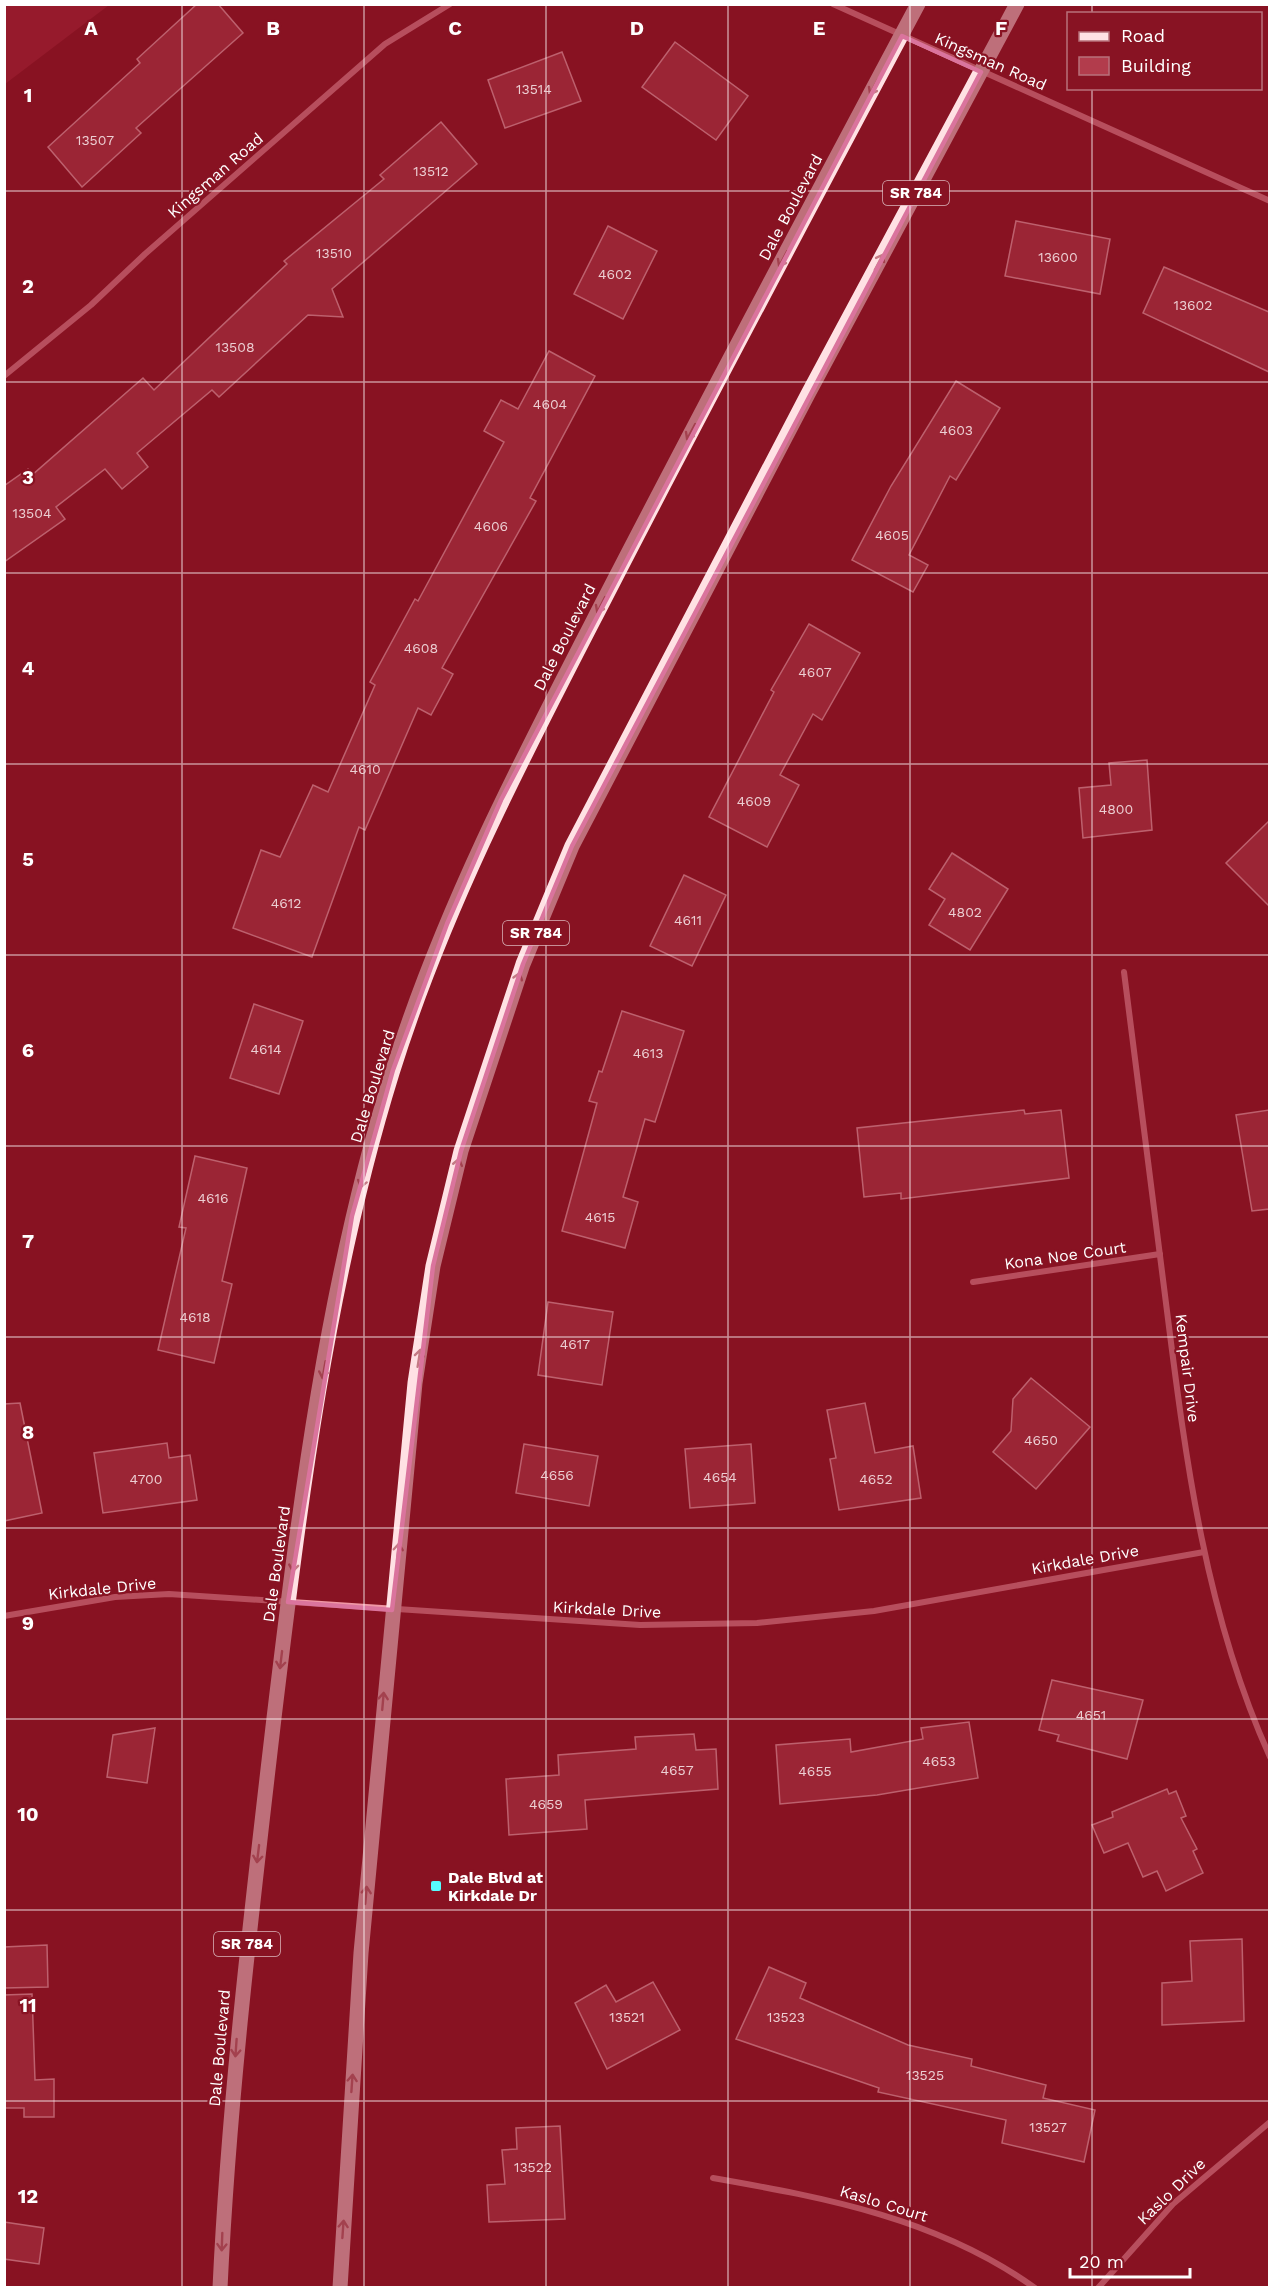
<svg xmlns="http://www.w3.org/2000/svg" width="1274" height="2292" viewBox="0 0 1274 2292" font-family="'Work Sans',sans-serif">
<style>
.green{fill:#a72538}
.building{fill:#b23c4c;stroke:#fcbfc8;stroke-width:1.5}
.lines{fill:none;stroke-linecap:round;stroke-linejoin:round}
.minor{stroke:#f098a5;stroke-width:6}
.primary{stroke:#ffe1e4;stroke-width:15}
.oneway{stroke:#c47a84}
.marked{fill:none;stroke:#da749d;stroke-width:4.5;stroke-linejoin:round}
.grid{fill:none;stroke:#fff;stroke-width:1.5;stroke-opacity:0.55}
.poi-dot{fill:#57fdff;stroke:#881323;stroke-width:2}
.labels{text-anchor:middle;stroke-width:4.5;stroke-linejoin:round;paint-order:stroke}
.number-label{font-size:14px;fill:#ecced2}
.shield{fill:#881323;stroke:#dbb8bd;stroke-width:1.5}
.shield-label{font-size:15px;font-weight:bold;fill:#fff}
.street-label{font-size:16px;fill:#fff;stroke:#881323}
.poi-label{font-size:16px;font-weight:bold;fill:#fff;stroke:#881323;text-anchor:start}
.grid-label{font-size:20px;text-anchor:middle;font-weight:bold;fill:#fff;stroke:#881323;stroke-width:4.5;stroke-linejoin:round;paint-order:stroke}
</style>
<rect width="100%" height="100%" fill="#881323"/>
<path class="green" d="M5,4h104v1l-104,79z"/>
<g class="building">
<path d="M197,4h21l25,29 -107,95 5,5 -59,54 -34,-40 92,-84 -3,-4z"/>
<path d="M675,42l73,54 -32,44 -74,-53z"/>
<path d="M562,52l19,49 -76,27 -17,-48z"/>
<path d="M441,122l36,42 -145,125 11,28 -35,-2 -89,82 -7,-7 -75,63 11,14 -26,22 -17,-20 -49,38 9,12 -61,43v-76l24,-17 4,6 111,-97 11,12 133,-126 -3,-3 100,-82 -4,-4z"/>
<path d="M1016,221l94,18 -10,55 -95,-18z"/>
<path d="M608,226l49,25 -34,68 -49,-25z"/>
<path d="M1164,267l105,45v60l-126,-59z"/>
<path d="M549,351l46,25 -65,122 6,3 -94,167 11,6 -22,41 -13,-7 -53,122 -6,-3 -47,130 -79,-29 28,-78 19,7 33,-72 15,7 47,-107 -5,-3 45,-83 3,2 86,-159 -20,-11 17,-31 17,9z"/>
<path d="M956,381l44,27 -44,72 -6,-4 -41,79 19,10 -15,27 -61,-32 39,-74z"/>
<path d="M809,624l51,29 -38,67 -9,-6 -33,61 19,10 -32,62 -58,-30 65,-125 -3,-2z"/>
<path d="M1147,760l5,70 -69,8 -4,-50 32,-3 -2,-22z"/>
<path d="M1269,821v85l-43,-43z"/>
<path d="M952,853l56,36 -38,61 -41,-25 16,-26 -16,-10z"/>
<path d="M684,875l42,20 -34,71 -42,-20z"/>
<path d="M254,1004l49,17 -24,73 -49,-16z"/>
<path d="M622,1011l62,20 -29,91 -10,-3 -22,78 15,5 -13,46 -63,-17 35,-128 -8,-2 10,-30 3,1z"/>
<path d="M1024,1110l1,4 36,-4 8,68 -168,21v-6l-37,4 -7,-69z"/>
<path d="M1269,1110v99l-17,2 -16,-96z"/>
<path d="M195,1156l52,12 -25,113 10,3 -18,79 -56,-13 28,-122 -7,-1z"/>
<path d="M548,1302l65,10 -11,73 -64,-10z"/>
<path d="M1031,1378l59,49 -54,62 -43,-37 18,-21 2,-32z"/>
<path d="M20,1403l22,110 -38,8v-117z"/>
<path d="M865,1403l10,50 38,-7 8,52 -82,12 -9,-51 6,-1 -9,-48z"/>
<path d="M167,1443l2,15 21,-3 7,45 -94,13 -9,-60z"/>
<path d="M524,1444l74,12 -9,50 -73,-13z"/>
<path d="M751,1444l4,59 -65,5 -5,-59z"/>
<path d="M1052,1680l91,20 -16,59 -70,-18 2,-6 -20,-5z"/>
<path d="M969,1722l9,56 -101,17 -97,9 -4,-59 74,-6 1,13 72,-13 -2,-11z"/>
<path d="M155,1728l-8,55 -40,-6 6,-42z"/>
<path d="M694,1734l2,16 20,-1 2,40 -133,11 2,29 -78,6 -3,-56 53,-4 -1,-20 78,-6 -1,-12z"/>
<path d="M1167,1789l2,5 7,-3 10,25 -5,2 16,31 -4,2 10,22 -37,18 -9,-20 -14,6 -15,-34 -24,10 -12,-28 21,-8 -1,-5z"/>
<path d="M1242,1939l2,82 -82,4v-42l30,-2 -2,-40z"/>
<path d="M47,1945l1,42 -44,1v-41z"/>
<path d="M769,1967l37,16 -6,15 108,47 64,14 -1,7 75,19 -3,13 52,12 -11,52 -82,-19 4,-23 -128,-28 1,-4 -143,-49z"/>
<path d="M653,1982l27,48 -73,39 -32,-66 31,-18 10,17z"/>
<path d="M32,1994l3,86 19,-1v38h-30v-9h-20v-113z"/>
<path d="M560,2126l5,93 -76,3 -2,-37 18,-1 -3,-34 15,-1 -1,-21z"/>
<path d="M4,2222l40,6 -5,36 -35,-5z"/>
</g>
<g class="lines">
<g class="minor">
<path d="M833,4l437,197"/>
<path d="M4,376l87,-71 54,-51 240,-210 65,-40"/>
<path d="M1124,972c15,113 29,226 43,339 19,151 39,305 103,446"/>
<path d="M973,1282l187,-28"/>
<path d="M4,1616l111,-19 54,-3 471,31 117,-2 117,-12 330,-59"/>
<path d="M713,2178c114,20 226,41 322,110"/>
<path d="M1098,2288l75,-84 97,-82"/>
</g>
<g class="primary">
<path d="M220,2288c9,-191 32,-380 54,-570 26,-216 53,-436 118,-645 52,-167 134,-322 214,-477 102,-198 207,-395 312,-592"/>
<path d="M340,2288l21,-335 54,-570 18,-117 28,-115 62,-187 49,-118 236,-452 209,-390"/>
</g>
</g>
<defs><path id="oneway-shaft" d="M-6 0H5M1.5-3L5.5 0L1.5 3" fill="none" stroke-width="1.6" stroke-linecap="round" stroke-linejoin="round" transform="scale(1.5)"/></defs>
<g class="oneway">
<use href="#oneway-shaft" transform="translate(874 87) rotate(118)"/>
<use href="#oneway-shaft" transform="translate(783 259) rotate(118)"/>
<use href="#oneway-shaft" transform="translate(879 262) rotate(-62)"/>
<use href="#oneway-shaft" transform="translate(691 432) rotate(118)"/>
<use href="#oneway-shaft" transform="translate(601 605) rotate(117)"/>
<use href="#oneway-shaft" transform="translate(517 981) rotate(-72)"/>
<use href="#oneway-shaft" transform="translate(457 1167) rotate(-76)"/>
<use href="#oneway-shaft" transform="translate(363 1179) rotate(106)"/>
<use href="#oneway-shaft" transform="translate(419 1358) rotate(-81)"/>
<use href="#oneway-shaft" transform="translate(324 1370) rotate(100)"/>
<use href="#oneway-shaft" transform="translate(398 1552) rotate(-84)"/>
<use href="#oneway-shaft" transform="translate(294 1563) rotate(98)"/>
<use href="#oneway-shaft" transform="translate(281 1660) rotate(97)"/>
<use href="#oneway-shaft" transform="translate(383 1701) rotate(-85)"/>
<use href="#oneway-shaft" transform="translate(258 1854) rotate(97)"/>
<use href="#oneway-shaft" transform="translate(366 1895) rotate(-85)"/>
<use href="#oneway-shaft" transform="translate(236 2048) rotate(94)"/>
<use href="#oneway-shaft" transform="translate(352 2083) rotate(-86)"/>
<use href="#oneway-shaft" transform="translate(343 2229) rotate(-86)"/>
<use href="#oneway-shaft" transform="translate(222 2242) rotate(92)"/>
</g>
<path d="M0 0H1274V2292H0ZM902,36l79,36 -409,774 -49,118 -62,187 -28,115 -41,344 -104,-8 64,-386 41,-146 54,-146 54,-124z" fill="#881323" fill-opacity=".55" fill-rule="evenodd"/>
<path class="marked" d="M902,36l79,36 -409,774 -49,118 -62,187 -28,115 -41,344 -104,-8 64,-386 41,-146 54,-146 54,-124z"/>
<path class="grid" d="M182,4v2284M364,4v2284M546,4v2284M728,4v2284M910,4v2284M1092,4v10M1092,88v2200M4,191h1266M4,382h1266M4,573h1266M4,764h1266M4,955h1266M4,1146h1266M4,1337h1266M4,1528h1266M4,1719h1266M4,1910h1266M4,2101h1266"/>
<rect class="poi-dot" x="430" y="1880" width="12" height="12" rx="3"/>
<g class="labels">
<g class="number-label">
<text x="534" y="94">13514</text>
<text x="95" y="145">13507</text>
<text x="431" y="176">13512</text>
<text x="334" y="258">13510</text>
<text x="1058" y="262">13600</text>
<text x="615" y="279">4602</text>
<text x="1193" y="310">13602</text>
<text x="235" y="352">13508</text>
<text x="550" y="409">4604</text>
<text x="956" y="435">4603</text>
<text x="32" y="518">13504</text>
<text x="491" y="531">4606</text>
<text x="892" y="540">4605</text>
<text x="421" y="653">4608</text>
<text x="815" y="677">4607</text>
<text x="365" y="774">4610</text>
<text x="754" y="806">4609</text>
<text x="1116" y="814">4800</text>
<text x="286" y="908">4612</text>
<text x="965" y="917">4802</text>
<text x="688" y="925">4611</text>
<text x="266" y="1054">4614</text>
<text x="648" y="1058">4613</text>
<text x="213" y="1203">4616</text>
<text x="600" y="1222">4615</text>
<text x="195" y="1322">4618</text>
<text x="575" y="1349">4617</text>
<text x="1041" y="1445">4650</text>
<text x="557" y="1480">4656</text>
<text x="720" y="1482">4654</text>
<text x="146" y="1484">4700</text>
<text x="876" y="1484">4652</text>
<text x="1091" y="1720">4651</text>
<text x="939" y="1766">4653</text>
<text x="677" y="1775">4657</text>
<text x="815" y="1776">4655</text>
<text x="546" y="1809">4659</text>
<text x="627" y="2022">13521</text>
<text x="786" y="2022">13523</text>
<text x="925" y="2080">13525</text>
<text x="1048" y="2132">13527</text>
<text x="533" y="2172">13522</text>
</g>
<g class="shield">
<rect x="883" y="181" width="66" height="24" rx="4.5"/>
<rect x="503" y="921" width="66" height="24" rx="4.5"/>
<rect x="214" y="1932" width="66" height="24" rx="4.5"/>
</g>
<g class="shield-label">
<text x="916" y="198">SR 784</text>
<text x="536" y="938">SR 784</text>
<text x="247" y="1949">SR 784</text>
</g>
<g class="street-label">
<text transform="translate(991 61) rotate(24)" y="6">Kingsman Road</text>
<text transform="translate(215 175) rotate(-41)" y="6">Kingsman Road</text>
<text transform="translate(790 207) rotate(-62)" y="6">Dale Boulevard</text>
<text transform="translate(564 637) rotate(-63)" y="6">Dale Boulevard</text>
<text transform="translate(372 1086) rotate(-73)" y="6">Dale Boulevard</text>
<text transform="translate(1065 1255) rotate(-8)" y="6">Kona Noe Court</text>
<text transform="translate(1188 1368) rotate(83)" y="6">Kempair Drive</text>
<text transform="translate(1085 1559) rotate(-10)" y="6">Kirkdale Drive</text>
<text transform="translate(276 1564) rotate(-82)" y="6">Dale Boulevard</text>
<text transform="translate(102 1588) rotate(-6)" y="6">Kirkdale Drive</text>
<text transform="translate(607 1609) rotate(3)" y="6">Kirkdale Drive</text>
<text transform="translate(219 2048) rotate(-85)" y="6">Dale Boulevard</text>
<text transform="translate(1171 2191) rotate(-44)" y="6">Kaslo Drive</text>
<text transform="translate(884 2203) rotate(17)" y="6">Kaslo Court</text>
</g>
<g class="poi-label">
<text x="448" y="1883">Dale Blvd at<tspan x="448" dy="18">Kirkdale Dr</tspan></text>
</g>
</g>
<g class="grid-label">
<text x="91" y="35">A</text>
<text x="273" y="35">B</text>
<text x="455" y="35">C</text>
<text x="637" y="35">D</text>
<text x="819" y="35">E</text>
<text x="1001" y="35">F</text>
<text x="28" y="102">1</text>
<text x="28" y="293">2</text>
<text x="28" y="484">3</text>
<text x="28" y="675">4</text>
<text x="28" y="866">5</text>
<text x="28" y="1057">6</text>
<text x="28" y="1248">7</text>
<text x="28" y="1439">8</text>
<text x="28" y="1630">9</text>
<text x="28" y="1821">10</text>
<text x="28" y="2012">11</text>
<text x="28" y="2203">12</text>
</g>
<rect width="1274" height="2292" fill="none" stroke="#ffffff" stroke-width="12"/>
<rect x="1067" y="12" width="195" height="78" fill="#881323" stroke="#b8717b" stroke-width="1.5"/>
<rect x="1079" y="32" width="30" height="9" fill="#ffe1e4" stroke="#b8717b" stroke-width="1.5"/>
<text x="1121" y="42" font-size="18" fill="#ffffff">Road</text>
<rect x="1079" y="57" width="30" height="18" fill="#b23c4c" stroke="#b8717b" stroke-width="1.5"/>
<text x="1121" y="72" font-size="18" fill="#ffffff">Building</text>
<path d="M1070 2268v9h120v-9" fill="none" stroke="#ffffff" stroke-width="3"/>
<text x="1079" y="2268" font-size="18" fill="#ffffff" stroke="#881323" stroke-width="4.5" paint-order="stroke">20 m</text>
</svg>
